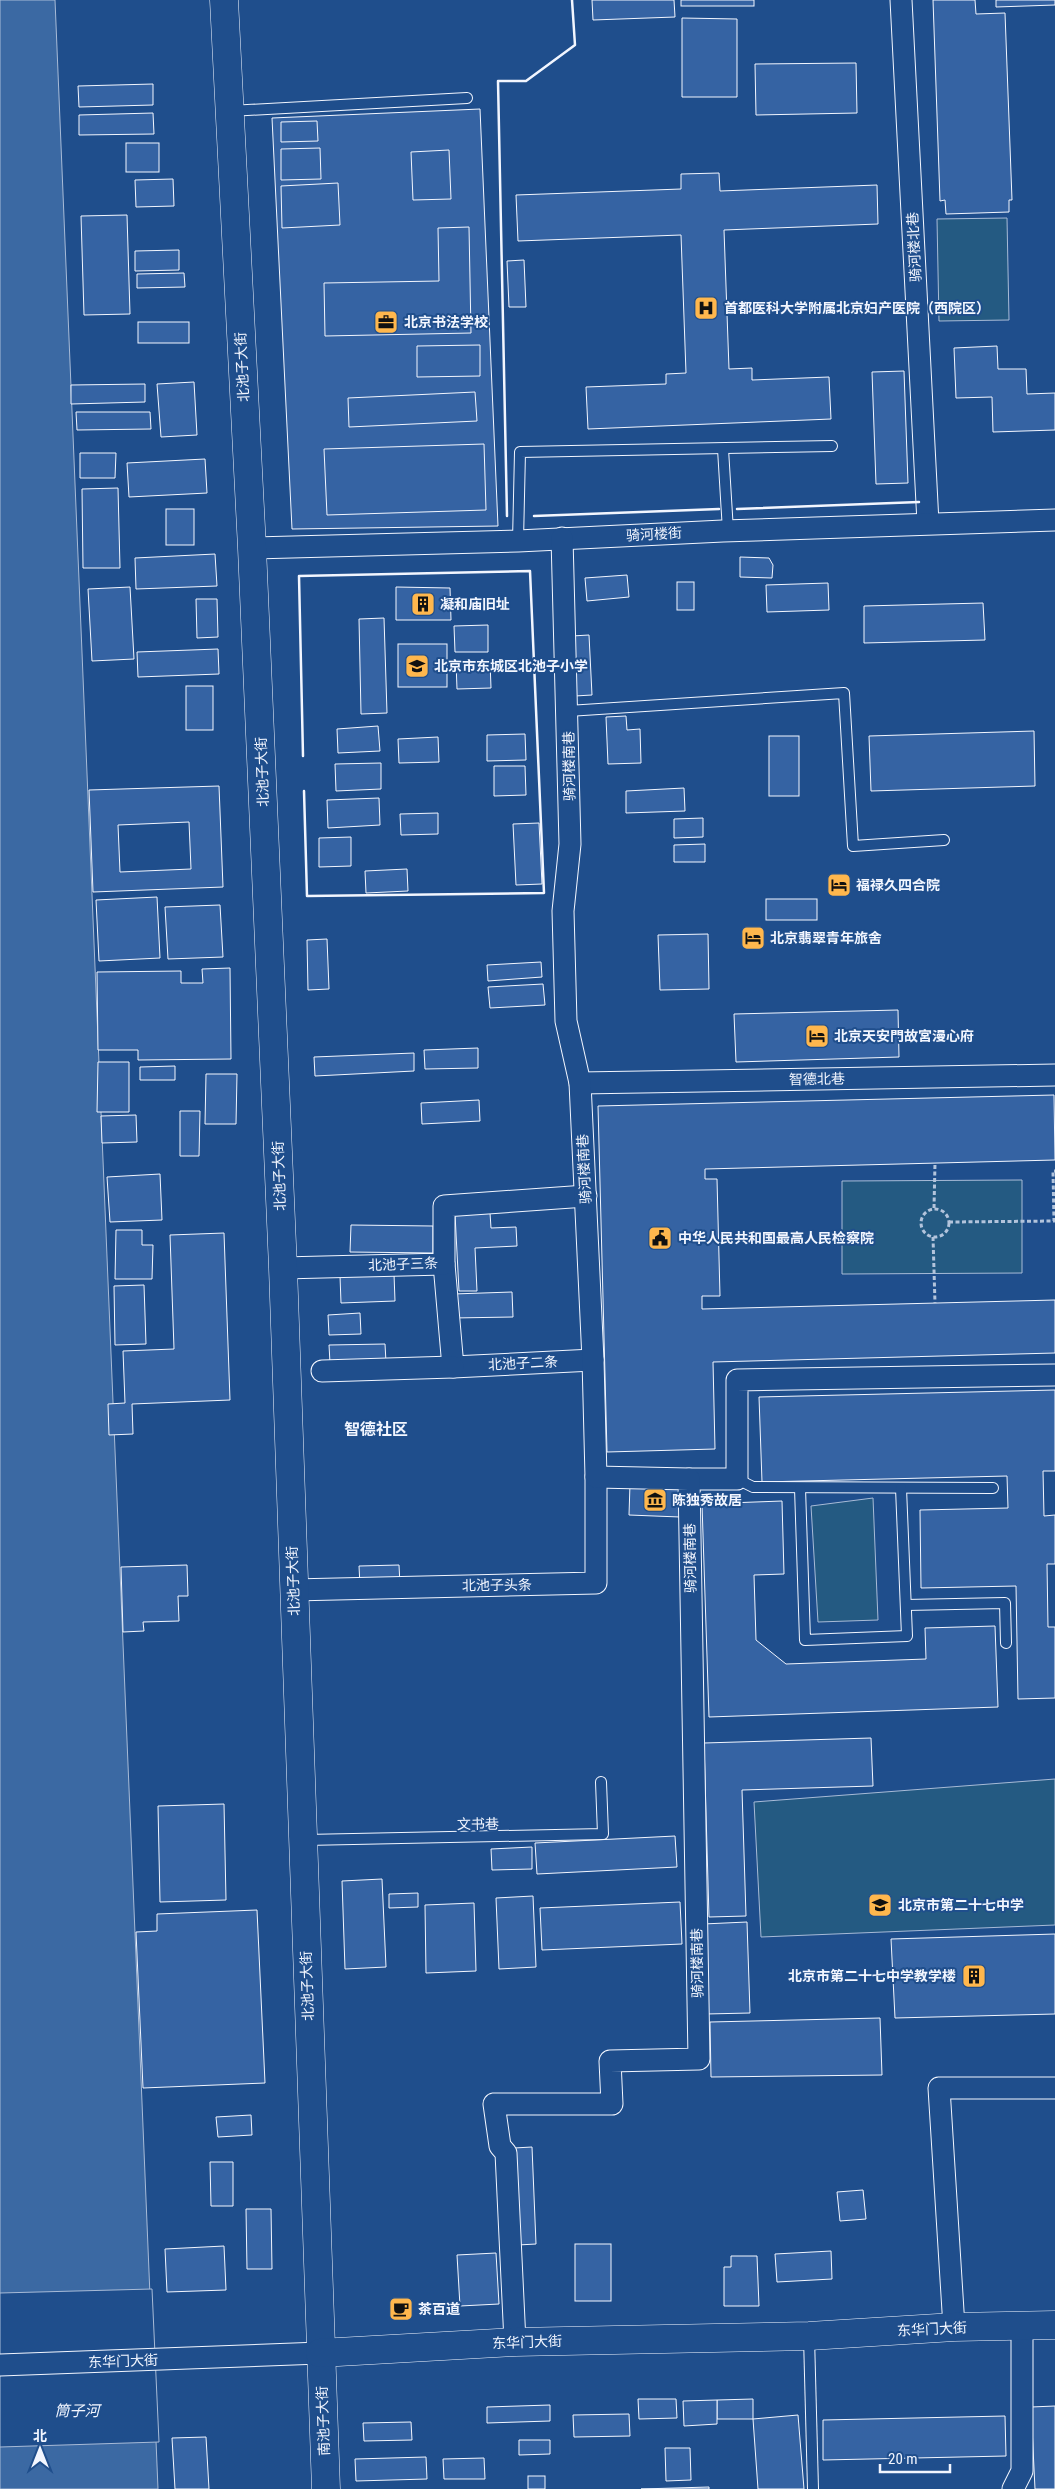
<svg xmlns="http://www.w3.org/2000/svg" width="1055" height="2489" viewBox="0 0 1055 2489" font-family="'Roboto Condensed','Noto Sans SC',sans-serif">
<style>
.green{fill:#245a82;stroke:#a8bbd7}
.water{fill:#3b69a3;stroke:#a8bbd7}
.pier{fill:#1f4e8c;stroke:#a8bbd7}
.building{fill:#3563a3;stroke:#f2f6ff;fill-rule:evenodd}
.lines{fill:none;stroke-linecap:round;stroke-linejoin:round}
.lane-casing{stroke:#f2f6ff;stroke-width:12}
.street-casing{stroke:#f2f6ff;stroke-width:23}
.secondary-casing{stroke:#f2f6ff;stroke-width:29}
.path{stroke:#b3c4dc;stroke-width:3;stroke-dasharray:4 2.5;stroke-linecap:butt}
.lane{stroke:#1f4e8c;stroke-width:10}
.street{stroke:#1f4e8c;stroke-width:21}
.secondary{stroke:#1f4e8c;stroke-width:28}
.wall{stroke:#f2f6ff;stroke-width:2.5}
.labels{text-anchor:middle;stroke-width:4;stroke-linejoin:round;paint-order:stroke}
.street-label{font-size:14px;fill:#f2f6ff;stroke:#1f4e8c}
.poi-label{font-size:14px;font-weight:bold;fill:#f2f6ff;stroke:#1f4e8c;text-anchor:start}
.water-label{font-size:15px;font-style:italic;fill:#f2f6ff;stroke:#1f4e8c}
.quarter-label{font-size:16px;font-weight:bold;fill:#f2f6ff;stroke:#1f4e8c}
</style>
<rect width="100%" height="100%" fill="#1f4e8c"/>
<g class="green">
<path d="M1007,218l2,102 -70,1 -2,-102z"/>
<path d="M1022,1180v93l-180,1v-93z"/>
<path d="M873,1498l5,122 -60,2 -7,-116z"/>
<path d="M1055,1779v146l-294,12 -7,-135z"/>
</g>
<path class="water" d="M0,0h55l103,2489h-158z"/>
<path class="pier" d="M152,2289l7,153 -159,5v-154z"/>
<g class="building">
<path d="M592,0h82l1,17 -82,3z"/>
<rect x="681" y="0" width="73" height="6"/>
<path d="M933,0h42l1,14 29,-1 7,187h-3v12l-63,2 -1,-14 -5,1z"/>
<path d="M996,0h59v5l-59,2z"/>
<path d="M682,18l55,1v78h-55z"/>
<path d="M856,63l1,50 -101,2 -1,-51z"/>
<path d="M153,84v21l-74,2 -1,-21z"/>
<path d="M480,109l18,417 -206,3 -20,-411z"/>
<path d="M153,113l1,21 -75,1v-20z"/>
<path d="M317,121l1,20 -37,1v-20z"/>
<rect x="126" y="143" width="33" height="29"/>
<path d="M320,148l1,31 -40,1v-31z"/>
<path d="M449,150l2,49 -38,1 -2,-48z"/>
<path d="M719,173l1,18 157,-6 1,39 -154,6 5,139 23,-1v12l77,-3 2,42 -243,10 -2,-42 80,-3v-10l20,-1 -5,-138 -163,6 -2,-46 165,-6v-15z"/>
<path d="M173,179l1,27 -38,1 -1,-27z"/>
<path d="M338,183l2,42 -58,3 -1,-42z"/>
<path d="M127,215l3,99 -46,1 -3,-99z"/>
<path d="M469,227l2,106 -146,3 -1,-53 115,-2 -1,-53z"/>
<path d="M179,250v20l-44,1v-20z"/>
<path d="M524,260l2,47h-17l-2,-46z"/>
<path d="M184,273l1,14 -48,1v-14z"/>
<rect x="138" y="322" width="51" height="21"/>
<path d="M480,345v31l-63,1v-31z"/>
<path d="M997,346l1,23h28l1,25 28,-1v37l-62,2 -1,-35 -36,1 -2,-50z"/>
<path d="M904,371l4,112 -32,1 -4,-112z"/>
<path d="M194,382l3,53 -36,2 -4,-53z"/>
<path d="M145,384v18l-74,2v-19z"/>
<path d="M475,392l2,29 -128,6 -1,-29z"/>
<path d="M76,412h74l1,17 -74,1z"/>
<path d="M484,444l2,66 -159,5 -3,-66z"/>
<path d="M80,453h36l-1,25h-35z"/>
<path d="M205,459l2,34 -78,4 -2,-34z"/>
<path d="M118,488l2,80h-37l-1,-79z"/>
<rect x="166" y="509" width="28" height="36"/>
<path d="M215,554l2,32 -81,3 -1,-31z"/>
<path d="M740,557l29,1 4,7 -1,13 -32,-1z"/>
<path d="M627,575l2,22 -42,4 -2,-23z"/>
<rect x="677" y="582" width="17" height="28"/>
<path d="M828,583l1,27 -62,2 -1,-27z"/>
<path d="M130,587l4,72 -42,2 -4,-72z"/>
<path d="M396,587l54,1 1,32h-55z"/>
<path d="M196,599h21l1,38 -21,1z"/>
<path d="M983,603l2,37 -121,3v-37z"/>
<path d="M384,618l3,95 -26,1 -2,-95z"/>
<path d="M488,625v27h-33l-1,-26z"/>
<path d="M589,635l3,60 -17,1 -3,-60z"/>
<rect x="398" y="644" width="49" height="43"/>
<path d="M218,649l1,25 -81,3 -1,-25z"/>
<path d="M490,661l1,27 -34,1 -1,-27z"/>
<rect x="186" y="686" width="27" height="44"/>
<path d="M626,716l1,14 13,-1 1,34 -33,1 -2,-47z"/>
<path d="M378,726l2,25 -42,2 -1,-24z"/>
<path d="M1034,731l1,55 -164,5 -2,-55z"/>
<path d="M525,734l1,26 -39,1v-26z"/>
<rect x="769" y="736" width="30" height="60"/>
<path d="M438,737l1,25 -40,1 -1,-24z"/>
<path d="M381,763v26l-45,2 -1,-27z"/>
<path d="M494,766h31l1,29 -32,1z"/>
<path d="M219,786l4,101 -130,5 -4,-102zM189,822l2,47 -71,3 -2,-47z"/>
<path d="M684,788l1,23 -59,2v-22z"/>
<path d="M379,798l1,27 -52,3 -1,-28z"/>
<path d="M438,813v21l-37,1 -1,-21z"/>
<path d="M703,818v19l-29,1v-19z"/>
<path d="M539,823l3,61 -26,1 -3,-61z"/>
<path d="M351,837v29l-32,1v-29z"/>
<path d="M705,844v18h-31v-17z"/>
<path d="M407,869l1,22 -42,2 -1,-22z"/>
<path d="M157,897l3,61 -61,3 -3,-61z"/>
<rect x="766" y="899" width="51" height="21"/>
<path d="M220,905l3,52 -55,2 -3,-52z"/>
<path d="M708,934l1,55 -49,1 -2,-55z"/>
<path d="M327,939l2,50 -21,1 -1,-50z"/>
<path d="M541,962l1,15 -54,4 -1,-16z"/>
<path d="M230,968l1,91 -93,1v-10h-40l-1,-78 84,-1v12h22l-1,-14z"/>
<path d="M543,984l2,21 -55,3 -2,-21z"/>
<path d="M898,1010l1,47 -163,5 -2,-48z"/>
<path d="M478,1048v20l-53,1 -1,-19z"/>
<path d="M414,1053v18l-99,5 -1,-19z"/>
<path d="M98,1062h31v50h-32z"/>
<path d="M175,1066v14h-35v-13z"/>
<path d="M206,1074h31l-1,50h-31z"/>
<path d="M1054,1095l1,65 -350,9v10h12l3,117h-18v13l353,-9v53l-342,9 2,87 -108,3 -9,-346z"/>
<path d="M479,1100l1,21 -58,3 -1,-21z"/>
<path d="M180,1111h20l-1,45h-19z"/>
<path d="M136,1115l1,27 -35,1 -1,-27z"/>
<path d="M160,1174l2,46 -52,2 -3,-45z"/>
<path d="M490,1213l1,15 25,-1 1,19 -42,2 2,43h-18l-4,-77z"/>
<path d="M351,1225l82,1v27l-83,-1z"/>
<path d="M116,1230h26v15h11l-1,34h-37z"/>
<path d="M224,1233l6,167 -98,4 1,30 -24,1 -1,-31 17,-1 -2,-52 51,-2 -4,-114z"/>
<path d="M394,1274l1,27 -54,2 -1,-27z"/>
<path d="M144,1285l2,59 -31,1 -1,-59z"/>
<path d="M512,1292l1,25 -60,1v-24z"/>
<path d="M360,1313l1,21 -32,1 -1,-20z"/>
<path d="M385,1344l1,18 -56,1 -1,-18z"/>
<path d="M1055,1390v81h-12l1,45 11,-1v49h-8l1,63h7v71l-37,1 -2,-113 -95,2 -1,-78 88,-2 -1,-32 -245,6 -3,-85z"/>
<path d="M630,1484l50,1v32l-51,-2z"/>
<path d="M782,1501l2,73 -30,1 2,65 30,24 140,-5 -1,-31 70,-2 3,81 -289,10 -7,-213z"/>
<path d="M187,1565l1,31h-10l1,25 -36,1 1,9 -21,1 -2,-65z"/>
<path d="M399,1565l1,20 -40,1 -1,-20z"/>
<path d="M871,1738l2,48 -131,4 4,126 -37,1 -5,-174z"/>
<path d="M224,1804l2,96 -66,2 -2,-96z"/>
<path d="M675,1836l2,31 -140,7 -2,-31z"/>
<path d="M532,1847v22l-40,1 -1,-21z"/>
<path d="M382,1879l4,88 -41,2 -3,-88z"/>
<path d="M418,1893v14l-29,1v-14z"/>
<path d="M533,1896l3,71 -37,2 -3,-71z"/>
<path d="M680,1902l2,42 -140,6 -2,-42z"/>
<path d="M474,1903l2,68 -50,2 -1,-68z"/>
<path d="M257,1910l8,173 -122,5 -7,-156 21,-1v-17z"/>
<path d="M747,1922l3,91 -44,1 -3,-90z"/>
<path d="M1055,1934v80l-160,4 -4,-79z"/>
<path d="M880,2018l2,57 -171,2 -1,-55z"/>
<path d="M251,2115l1,20 -34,2 -2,-20z"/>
<path d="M532,2147l4,97 -18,1 -4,-97z"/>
<path d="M210,2162h23v44h-22z"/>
<path d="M863,2190l3,29 -26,2 -3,-29z"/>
<path d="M246,2209h25l1,60h-25z"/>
<rect x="575" y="2244" width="36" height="57"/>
<path d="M224,2246l2,44 -59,2 -2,-43z"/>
<path d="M831,2251l1,28 -55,3 -2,-28z"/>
<path d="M496,2253l3,51 -39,2 -3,-51z"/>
<path d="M731,2256h26l2,50h-35v-39h7z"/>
<path d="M638,2399h38l1,19 -38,1z"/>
<path d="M753,2399v20h-36v-19z"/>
<path d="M717,2400v24l-33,2 -1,-25z"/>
<path d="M550,2405v16l-63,2v-16z"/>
<path d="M1055,2406v83h-20l-4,-82z"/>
<path d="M629,2414l1,22 -56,1 -1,-22z"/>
<path d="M798,2415l6,74h-46l-5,-70z"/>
<path d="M1005,2416l1,40 -183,4v-40z"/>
<path d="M411,2422l1,18 -48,1 -1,-18z"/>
<path d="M206,2437l3,52h-34l-3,-51z"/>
<path d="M519,2440h31v14l-31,1z"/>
<path d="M665,2448h25l1,32 -25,1z"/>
<path d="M426,2457l1,22 -71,2 -1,-22z"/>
<path d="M484,2458l1,21h-41l-1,-20z"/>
<rect x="528" y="2476" width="17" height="13"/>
<path d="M709,2487v2h-68z"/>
</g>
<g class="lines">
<g class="lane-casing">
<g id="lane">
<path d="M230,111l237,-13"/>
<path d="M723,449l5,82"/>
<path d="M518,541l2,-89 312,-6"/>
<path d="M568,711l276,-18 9,153 91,-6"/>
<path d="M737,1479l16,8 240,1"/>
<path d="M800,1488l5,152 102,-4 -6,-148"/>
<path d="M906,1605l99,-2 1,40"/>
<path d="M305,1840l298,-6 -2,-52"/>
<path d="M809,2337l4,152"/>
</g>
</g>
<g class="street-casing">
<g id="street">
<path d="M901,0l27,523"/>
<path d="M252,548l266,-7 205,-10 332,-11"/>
<path d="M580,1083l475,-8"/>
<path d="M444,1264l9,103 140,-7"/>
<path d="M283,1268l161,-4v-58l142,-10"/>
<path d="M322,1371l131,-4"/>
<path d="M689,1479h48v-99l318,-5"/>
<path d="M293,1590l303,-7v-106"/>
<path d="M954,2327l-15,-239h116"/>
<path d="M515,2342l-9,-189 -6,-7 -6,-42h118l-2,-43 89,-2 -10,-580 -93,-2 -3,-117 -13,-277 -14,-62 -3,-110 7,-67 -8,-306"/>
<path d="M0,2365l320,-12"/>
<path d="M1013,2489l9,-18v-144"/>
</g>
</g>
<g class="secondary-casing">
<g id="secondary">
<path d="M224,0l28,548 31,720 43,1221"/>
<path d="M320,2353l195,-11 294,-6 145,-9 101,-2"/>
</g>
</g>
<g class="path">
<path d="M934,1208l1,-45"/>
<circle cx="935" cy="1223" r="14"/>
<path d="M949,1222l105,-1 -1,-50h2"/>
<path d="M933,1237l2,66"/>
</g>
<use href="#lane" class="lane"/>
<use href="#street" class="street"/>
<use href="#secondary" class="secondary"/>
<g class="wall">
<path d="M737,509l182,-7"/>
<path d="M507,516l-9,-435h28l49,-36 -3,-45"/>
<path d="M534,516l185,-7"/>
<path d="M303,756l-4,-180 231,-5 14,322 -237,3 -3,-105"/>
</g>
</g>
<defs>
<g id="hospital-square" transform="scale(1.25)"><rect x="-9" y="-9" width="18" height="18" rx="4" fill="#ffb74d" stroke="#1f4e8c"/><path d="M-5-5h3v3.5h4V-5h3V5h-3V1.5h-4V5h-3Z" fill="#111"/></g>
<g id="office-square" transform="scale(1.25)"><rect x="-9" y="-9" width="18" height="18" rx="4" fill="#ffb74d" stroke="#1f4e8c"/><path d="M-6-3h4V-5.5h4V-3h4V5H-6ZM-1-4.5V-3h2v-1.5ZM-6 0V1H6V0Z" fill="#111"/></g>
<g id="building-square" transform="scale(1.25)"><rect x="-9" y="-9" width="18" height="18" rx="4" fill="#ffb74d" stroke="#1f4e8c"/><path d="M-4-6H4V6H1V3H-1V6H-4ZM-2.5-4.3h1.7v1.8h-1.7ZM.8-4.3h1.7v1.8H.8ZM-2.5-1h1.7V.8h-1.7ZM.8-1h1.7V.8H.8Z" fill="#111"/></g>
<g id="school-square" transform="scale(1.25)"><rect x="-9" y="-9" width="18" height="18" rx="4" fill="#ffb74d" stroke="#1f4e8c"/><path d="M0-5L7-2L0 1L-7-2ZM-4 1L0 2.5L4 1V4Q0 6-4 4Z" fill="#111"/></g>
<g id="hotel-square" transform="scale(1.25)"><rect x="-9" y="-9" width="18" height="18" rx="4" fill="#ffb74d" stroke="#1f4e8c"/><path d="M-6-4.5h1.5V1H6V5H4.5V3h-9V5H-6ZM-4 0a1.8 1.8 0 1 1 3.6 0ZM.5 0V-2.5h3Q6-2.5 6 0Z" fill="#111"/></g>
<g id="civic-square" transform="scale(1.25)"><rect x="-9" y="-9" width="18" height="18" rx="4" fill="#ffb74d" stroke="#1f4e8c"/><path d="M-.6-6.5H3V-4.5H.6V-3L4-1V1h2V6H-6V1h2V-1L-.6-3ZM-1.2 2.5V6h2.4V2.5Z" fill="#111"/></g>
<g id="museum-square" transform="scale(1.25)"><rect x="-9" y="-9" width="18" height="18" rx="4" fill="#ffb74d" stroke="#1f4e8c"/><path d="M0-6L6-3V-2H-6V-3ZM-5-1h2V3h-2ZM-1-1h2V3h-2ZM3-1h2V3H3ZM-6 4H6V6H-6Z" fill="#111"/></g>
<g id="cafe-square" transform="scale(1.25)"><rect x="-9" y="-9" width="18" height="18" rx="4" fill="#ffb74d" stroke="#1f4e8c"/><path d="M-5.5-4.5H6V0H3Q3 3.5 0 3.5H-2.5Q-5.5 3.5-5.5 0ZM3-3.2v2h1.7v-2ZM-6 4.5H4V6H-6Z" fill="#111"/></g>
</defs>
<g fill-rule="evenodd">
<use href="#hospital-square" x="706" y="308"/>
<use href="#office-square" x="386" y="322"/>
<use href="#building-square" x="423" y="604"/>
<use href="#school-square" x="417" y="666"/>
<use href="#hotel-square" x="839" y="885"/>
<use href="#hotel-square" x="753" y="938"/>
<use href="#hotel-square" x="817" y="1036"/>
<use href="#civic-square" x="660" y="1238"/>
<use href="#museum-square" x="655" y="1500"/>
<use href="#school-square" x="880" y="1905"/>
<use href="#building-square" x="974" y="1976"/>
<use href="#cafe-square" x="401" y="2309"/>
</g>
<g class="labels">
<g class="street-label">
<text transform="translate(914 247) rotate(-93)" y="5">骑河楼北巷</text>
<text transform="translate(242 367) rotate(-93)" y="5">北池子大街</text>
<text transform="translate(654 534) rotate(-3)" y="5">骑河楼街</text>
<text transform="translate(569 766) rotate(-91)" y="5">骑河楼南巷</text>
<text transform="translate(262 772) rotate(-92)" y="5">北池子大街</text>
<text transform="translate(817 1079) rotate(-1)" y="5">智德北巷</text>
<text transform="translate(584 1169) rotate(-93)" y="5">骑河楼南巷</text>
<text transform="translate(279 1176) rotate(-92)" y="5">北池子大街</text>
<text transform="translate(403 1264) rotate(-2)" y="5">北池子三条</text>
<text transform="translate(523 1363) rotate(-3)" y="5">北池子二条</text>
<text transform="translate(690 1558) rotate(-91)" y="5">骑河楼南巷</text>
<text transform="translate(293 1581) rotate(-92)" y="5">北池子大街</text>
<text transform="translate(497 1585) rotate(-1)" y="5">北池子头条</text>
<text transform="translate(478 1824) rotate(-1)" y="5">文书巷</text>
<text transform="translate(697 1963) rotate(-91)" y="5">骑河楼南巷</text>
<text transform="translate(307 1986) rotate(-92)" y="5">北池子大街</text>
<text transform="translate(932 2329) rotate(-3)" y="5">东华门大街</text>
<text transform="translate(527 2342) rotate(-2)" y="5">东华门大街</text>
<text transform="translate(123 2361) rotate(-2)" y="5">东华门大街</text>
<text transform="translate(323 2421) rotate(-92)" y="5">南池子大街</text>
</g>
<g class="poi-label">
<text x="724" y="313">首都医科大学附属北京妇产医院（西院区）</text>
<text x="404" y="327">北京书法学校</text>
<text x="440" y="609">凝和庙旧址</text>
<text x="434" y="671">北京市东城区北池子小学</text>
<text x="856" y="890">福禄久四合院</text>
<text x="770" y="943">北京翡翠青年旅舍</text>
<text x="834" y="1041">北京天安門故宮漫心府</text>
<text x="678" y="1243">中华人民共和国最高人民检察院</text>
<text x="672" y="1505">陈独秀故居</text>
<text x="898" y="1910">北京市第二十七中学</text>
<text x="956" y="1981" text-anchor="end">北京市第二十七中学教学楼</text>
<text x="418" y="2314">茶百道</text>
</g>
<g class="water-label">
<text x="77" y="2416">筒子河</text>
</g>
<g class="quarter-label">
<text x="376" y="1435">智德社区</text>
</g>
</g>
<g transform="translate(40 2449)" stroke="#1f4e8c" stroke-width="4" paint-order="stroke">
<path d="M0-4L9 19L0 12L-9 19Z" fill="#f2f6ff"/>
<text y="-8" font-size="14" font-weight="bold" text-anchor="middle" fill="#f2f6ff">北</text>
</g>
<path d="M880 2464v8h70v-8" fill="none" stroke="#f2f6ff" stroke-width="2.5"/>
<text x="888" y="2464" font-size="15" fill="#f2f6ff" stroke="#1f4e8c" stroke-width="4" paint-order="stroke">20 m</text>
</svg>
